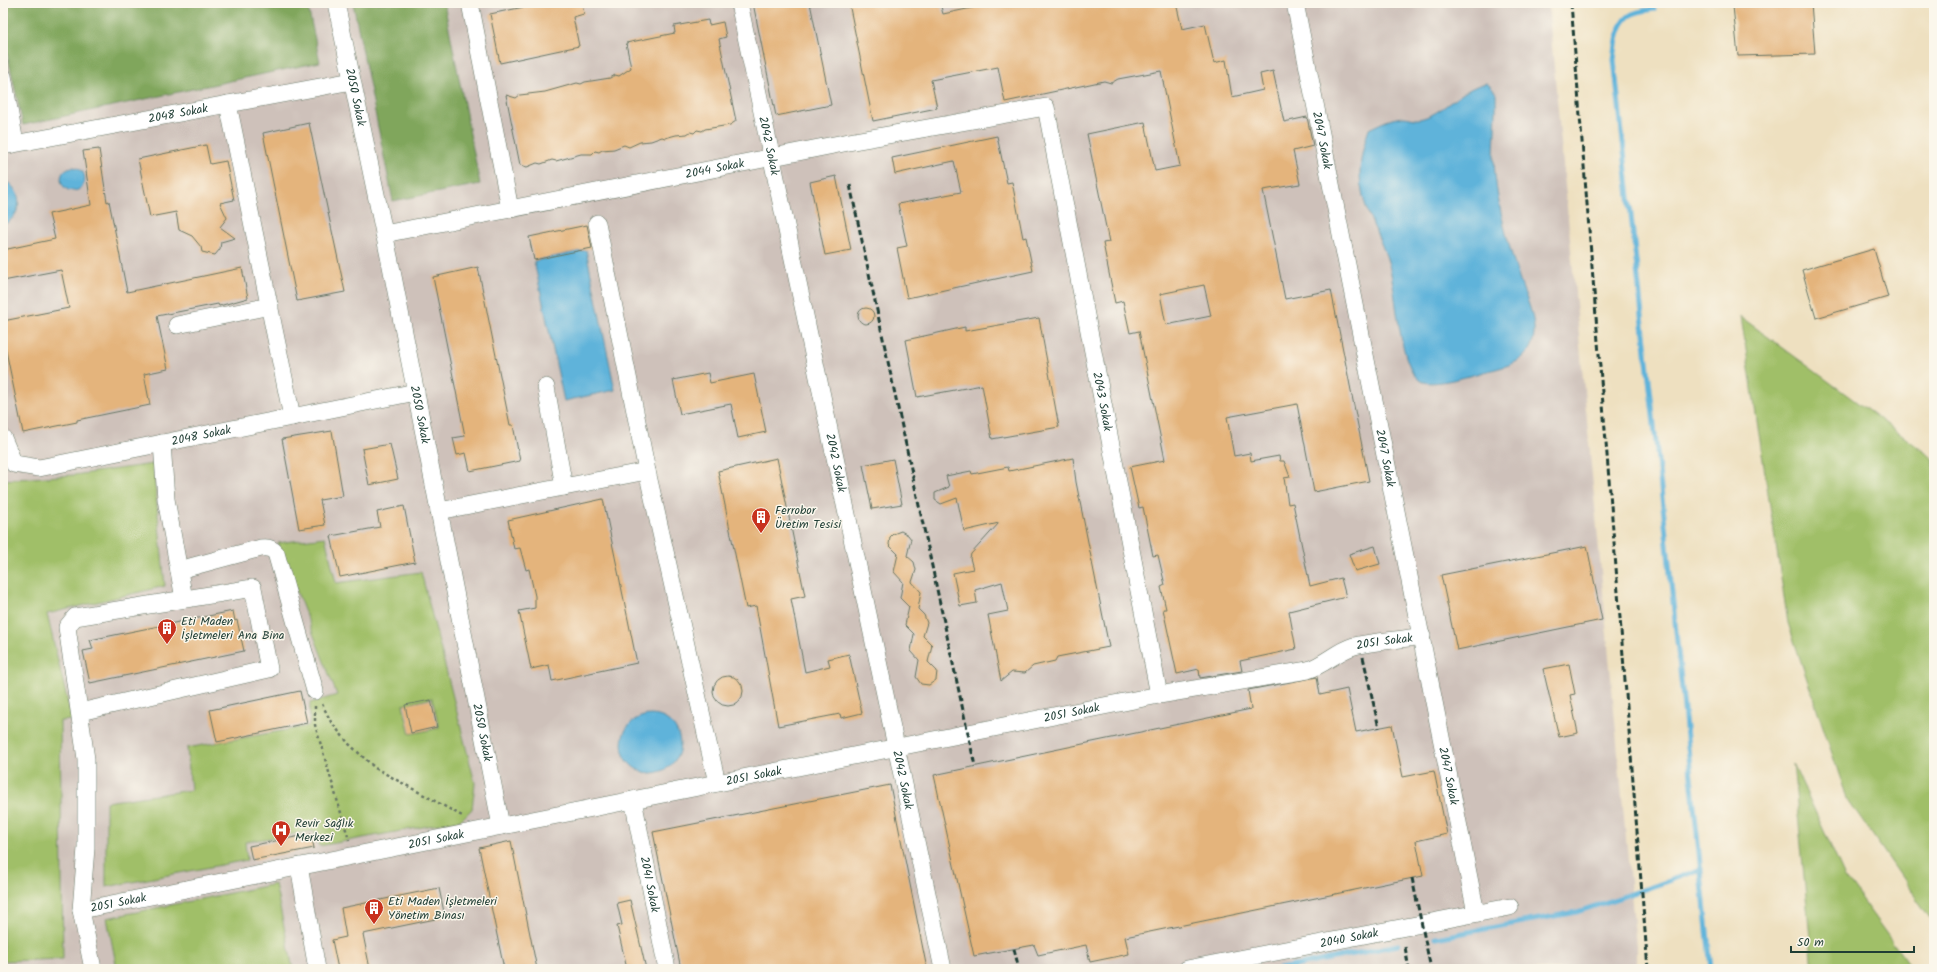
<svg xmlns="http://www.w3.org/2000/svg" width="1937" height="972" viewBox="0 0 1937 972" font-family="Kalam,sans-serif">
<style>
.industrial{fill:#cec1ba}
.green{fill:#a0bf67;stroke:#607e4e;fill-rule:evenodd}
.forest{fill:#80a65c;stroke:#507248}
.water{fill:#5eb3da;stroke:#3e7887}
.lines{fill:none;stroke-linecap:round;stroke-linejoin:round}
.stream{stroke:#5eb3da;stroke-width:5}
.building{fill:#e4b47b;fill-rule:evenodd}
.minor-casing{stroke:#677665;stroke-width:18}
.path{stroke:#677665;stroke-width:2.5;stroke-dasharray:3 3;stroke-linecap:butt}
.minor{stroke:#fff;stroke-width:17}
.rail{stroke:#1f3d34;stroke-width:3;stroke-dasharray:6 3;stroke-linecap:butt}
.labels{text-anchor:middle;stroke-width:3;stroke-linejoin:round;paint-order:stroke}
.street-label{font-size:12px;fill:#1f3d34;stroke:#fbf7ec}
.poi-label{font-size:12px;fill:#1f3d34;stroke:#fbf7ec;text-anchor:start}
</style>
<rect width="100%" height="100%" fill="#fbf7ec"/>
<filter id="ink" filterUnits="userSpaceOnUse"><feTurbulence type="fractalNoise" baseFrequency=".025" numOctaves="2"/><feDisplacementMap in="SourceGraphic" scale="8" xChannelSelector="R" yChannelSelector="G"/><feConvolveMatrix kernelMatrix="1 2 1 2 8 2 1 2 1" color-interpolation-filters="sRGB"/></filter>
<filter id="wash" filterUnits="userSpaceOnUse"><feTurbulence type="fractalNoise" baseFrequency=".012" numOctaves="4" result="noise"/><feDisplacementMap in="SourceGraphic" scale="16" xChannelSelector="R" yChannelSelector="G"/><feGaussianBlur stdDeviation="0.9" result="paint"/><feColorMatrix in="noise" values="0 0 0 0 0 0 0 0 0 0 0 0 0 0 0 0 0 1.4 0 .05"/><feComposite in="paint" operator="in"/></filter>
<g filter="url(#wash)">
<rect width="100%" height="100%" fill="#eee0c0"/>
<path class="industrial" d="M3,3h1545l88,943v23h-1633z"/>
<g class="green">
<path d="M1741,317l193,142v465l-87,-126 -59,-175z"/>
<path d="M153,464l12,122 -118,28 25,106 -12,1 3,238 -60,2v-481l71,-5z"/>
<path d="M325,537l11,46 85,-11 54,211 -3,26 -11,11 -142,26 -5,-15 -69,11 2,18 -141,27v-85l85,-12 -4,-42 122,-22 1,-23 27,-8 -59,-152zM432,698l7,30 -29,6 -7,-29z"/>
<path d="M1793,763l51,112 68,94h-99z"/>
<path d="M275,884l18,85h-176l-10,-51z"/>
</g>
<g class="forest">
<path d="M3,3h304l13,59 -297,63 -20,-90z"/>
<path d="M353,3h91l36,181 -87,17z"/>
</g>
<g class="water">
<path d="M1487,83l9,10c1,22 -2,43 -2,65 1,40 13,82 25,120 6,19 19,41 14,62 -5,22 -26,26 -45,31 -14,3 -57,18 -69,9 -21,-18 -22,-87 -30,-115 -7,-25 -22,-47 -27,-73 -5,-22 0,-42 7,-63 12,-6 22,-11 35,-12 5,0 10,3 15,2 24,-4 41,-31 68,-36z"/>
<circle cx="73" cy="179" r="12"/>
<path d="M3,180c21,9 21,35 0,45z"/>
<path d="M586,250l29,140 -51,11 -30,-140z"/>
<circle cx="651" cy="744" r="29"/>
</g>
<g class="lines">
<g class="stream">
<path d="M1654,9c-7,1 -20,3 -25,7 -12,10 -13,29 -15,44l51,465 46,444"/>
<path d="M1436,938l141,-26 80,-27 44,-16"/>
<path d="M1280,969l118,-24"/>
</g>
</g>
<g id="blocks">
<g class="building">
<path d="M543,3h39l2,11 -11,3 6,29 -79,17 -10,-49z"/>
<path d="M753,3h57l21,102 -55,11z"/>
<path d="M849,3h91l3,11 43,-9 -1,-2h191l6,26 23,-5 9,39 12,-3 6,37 31,-7 -3,-16 13,-3 11,51 23,-5 6,29 -20,5 7,33 -37,6 22,109 46,-9 38,191 -55,11 -17,-88 -70,13 7,39 16,-3 1,8 28,-5 1,5h4l6,16 -6,1 4,26 5,-1 17,83 31,-8 5,19 -57,14 7,38 -56,12 2,10 -42,7 -1,-9 -22,5 -14,-65h3l-5,-22 4,-2 -7,-30 -5,1 -10,-49 -4,1 -9,-41 35,-7 -26,-129 -9,2 -7,-32 -8,2 -12,-60 6,-1 -22,-108 58,-12 10,49 25,-5 -19,-95 -43,8 -7,4 -7,-2 -99,21 -7,-35 -67,13 6,28 -64,13zM1204,285l7,31 -45,9 -6,-31z"/>
<path d="M1811,3l4,51 -77,2 -5,-50z"/>
<path d="M708,20l1,5 14,-3 3,15 -7,2 17,82 -6,4 -25,4 -3,2 -5,-1 -3,3 -4,-1 -3,2 -11,1 -11,3 -3,-1 -11,4 -11,1 -11,5 -5,-2 -10,4 -12,1 -3,2 -4,-1 -3,3h-11l-25,7 -4,-1 -11,4 -4,-1 -10,4 -7,-2 -14,-70 10,3 4,-3 25,-3 32,-9 4,1 4,-2 25,-4 5,-3 4,1 12,-8 -5,-25 49,-10 -1,-7z"/>
<path d="M309,123l36,169 -48,9 -34,-168z"/>
<path d="M997,136l10,47 5,-1 11,56 3,-1 7,34 -126,27 -10,-50 10,-2 -9,-42 63,-12 -7,-31 -59,13 -3,-16z"/>
<path d="M206,145l4,19 16,-3 8,39 -14,3 7,15 -7,9 15,11 -14,4 -1,7 -5,6 -13,-3 -1,-5 -9,-11 -13,-6 -3,-18 -26,5 -12,-58z"/>
<path d="M99,149l8,53 2,-1 18,91 115,-24 6,30 -29,8 -1,-2 -61,12 11,53 -24,5 6,31 -73,15v2l-54,11 -20,-97v-15l66,-13 -8,-38 -58,11v-31l52,-11 -6,-25 42,-9 -8,-54z"/>
<path d="M836,176l15,74 -26,5 -15,-73z"/>
<path d="M587,225l5,23 -58,12 -5,-23z"/>
<path d="M1874,249l14,48 -72,21 -14,-48z"/>
<path d="M478,267l32,158h3l7,36 -50,10 -4,-18 -9,2 -4,-17 12,-2 -32,-159z"/>
<circle cx="866" cy="316" r="8"/>
<path d="M1039,318l20,109 -67,12 -10,-54 -65,12 -11,-57 59,-13v4z"/>
<path d="M708,373l2,10 44,-9 12,58 -28,6 -7,-34 -51,10 -7,-34z"/>
<path d="M332,431l11,65 -23,4 5,25 -26,4 -17,-90z"/>
<path d="M390,444l8,35 -29,6 -7,-36z"/>
<path d="M777,458l28,138 -14,3 14,73 25,-6 -2,-7 21,-5 13,59 -21,5 -1,-4 -62,12 -22,-120 -10,2 -28,-137z"/>
<path d="M1073,458l3,24 33,165 -52,10 -2,4 -22,5 -8,7 -13,-1 -11,9 -13,-66 20,-4 -6,-29 -27,8 2,13 -17,3 -7,-33 20,-4 -3,-11 1,-4 28,-31 -35,8 -7,-33 -16,6 -6,-4v-7l14,-6 -3,-11 25,-5 1,3 36,-7 1,4z"/>
<path d="M893,459l9,45 -30,5 -9,-44z"/>
<path d="M603,499l34,164 -85,18 -3,-16 -18,4 -12,-58 16,-3v-12l-6,-27 -3,1 -6,-22 -6,1 -6,-29z"/>
<path d="M404,506l11,56 -75,15 -9,-41 49,-9 -3,-15z"/>
<path d="M901,531l7,4 3,4 -4,17 7,6 2,8 -4,12 9,10 -3,17 6,6 3,8 -4,13 9,9 -4,17 9,9 -1,9 -7,5 -8,-1 -5,-7 3,-17 -8,-9 3,-17 -9,-9 4,-18 -9,-9 3,-16 -9,-10 4,-18 -9,-9 1,-8 3,-3z"/>
<path d="M1375,546l5,18 -25,7 -6,-17z"/>
<path d="M1587,546l15,74 -145,30 -16,-75z"/>
<path d="M233,611l2,10 2,-1 7,31 -154,32 -7,-32 10,-2 -3,-9z"/>
<path d="M1569,664l6,30 -5,1 8,38 -19,4 -16,-68z"/>
<circle cx="728" cy="691" r="15"/>
<path d="M1317,677l3,18 27,-6 9,43 36,-7 11,52 31,-6 13,63 -31,7 7,35 -298,61 4,17 -39,8 -4,-17 -48,10 -4,-10 -60,11 -40,-181 317,-66 -3,-19z"/>
<path d="M300,691l7,32 -90,19 -7,-32z"/>
<path d="M431,700l6,27 -26,6 -6,-28z"/>
<path d="M890,785l37,184h-246l-28,-137z"/>
<path d="M311,834l3,14 -62,12 -3,-14z"/>
<path d="M511,841l26,128h-33l-25,-121z"/>
<path d="M439,888l6,29 -82,17 7,35h-32l-6,-29 14,-3 -5,-29z"/>
<path d="M630,900l16,69h-19l-10,-43 5,-1 -5,-22z"/>
</g>
</g>
</g>
<g filter="url(#ink)">
<use href="#blocks" fill-opacity="0" stroke="#677665" stroke-width="1"/>
<g class="lines">
<g class="minor-casing">
<g id="minor">
<path id="s1" d="M336,3l55,263 110,560"/>
<path d="M470,3l40,206"/>
<path id="s2" d="M739,3l204,966"/>
<path id="s3" d="M1295,3l181,910"/>
<path d="M3,76l12,67"/>
<path d="M228,104l64,313"/>
<path id="s4" d="M3,146l349,-65"/>
<path d="M597,223l50,248 70,312"/>
<path id="s5" d="M384,234l470,-93 192,-34 113,588"/>
<path d="M177,325l93,-19"/>
<path d="M546,387l18,100"/>
<path id="s6" d="M3,438l11,26 25,4 377,-76"/>
<path d="M162,443l4,56 18,100"/>
<path d="M439,511l208,-40"/>
<path d="M179,570l82,-22c6,-1 11,0 15,5l39,138"/>
<path d="M80,712l189,-43 -16,-81 -178,29 -8,10 19,132v89l-5,62 12,59"/>
<path id="s7" d="M633,800l34,169"/>
<path d="M299,866l18,103"/>
<path id="s8" d="M81,910l1078,-215 149,-25c16,-5 29,-19 46,-24 22,-5 46,-6 68,-10"/>
<path id="s9" d="M1187,969l323,-62"/>
</g>
</g>
<g class="path">
<path d="M322,704l9,18 18,22 26,24 89,49"/>
<path d="M315,706v19l34,115"/>
</g>
<use href="#minor" class="minor"/>
<g class="rail">
<path d="M1571,3l77,966"/>
<path d="M850,185l125,581"/>
<path d="M1363,657l16,71"/>
<path d="M1412,878l19,91"/>
<path d="M1405,947l4,22"/>
<path d="M1014,949l5,20"/>
</g>
</g>
</g>
<defs>
<g id="building-pin" transform="scale(1)"><path d="M0 17L-7.5 6A9.5 9.5 0 1 1 7.5 6Z" fill="#c8321e" stroke="#fbf7ec"/><path d="M-4-6H4V6H1V3H-1V6H-4ZM-2.5-4.3h1.7v1.8h-1.7ZM.8-4.3h1.7v1.8H.8ZM-2.5-1h1.7V.8h-1.7ZM.8-1h1.7V.8H.8Z" fill="#fff"/></g>
<g id="hospital-pin" transform="scale(1)"><path d="M0 17L-7.5 6A9.5 9.5 0 1 1 7.5 6Z" fill="#c8321e" stroke="#fbf7ec"/><path d="M-5-5h3v3.5h4V-5h3V5h-3V1.5h-4V5h-3Z" fill="#fff"/></g>
</defs>
<g fill-rule="evenodd">
<use href="#building-pin" x="761" y="517"/>
<use href="#building-pin" x="167" y="628"/>
<use href="#hospital-pin" x="281" y="830"/>
<use href="#building-pin" x="374" y="908"/>
</g>
<g class="labels">
<g class="street-label">
<text dy="4" stroke="none"><textPath href="#s1" startOffset="96">2050 Sokak</textPath></text>
<text dy="4" stroke="none"><textPath href="#s4" startOffset="178">2048 Sokak</textPath></text>
<text dy="4" stroke="none"><textPath href="#s3" startOffset="140">2047 Sokak</textPath></text>
<text dy="4" stroke="none"><textPath href="#s2" startOffset="146">2042 Sokak</textPath></text>
<text dy="4" stroke="none"><textPath href="#s5" startOffset="337">2044 Sokak</textPath></text>
<text dy="4" stroke="none"><textPath href="#s5" startOffset="974">2043 Sokak</textPath></text>
<text dy="4" stroke="none"><textPath href="#s1" startOffset="420">2050 Sokak</textPath></text>
<text dy="4" stroke="none"><textPath href="#s6" startOffset="219">2048 Sokak</textPath></text>
<text dy="4" stroke="none"><textPath href="#s3" startOffset="464">2047 Sokak</textPath></text>
<text dy="4" stroke="none"><textPath href="#s2" startOffset="470">2042 Sokak</textPath></text>
<text dy="4" stroke="none"><textPath href="#s8" startOffset="1333">2051 Sokak</textPath></text>
<text dy="4" stroke="none"><textPath href="#s8" startOffset="1010">2051 Sokak</textPath></text>
<text dy="4" stroke="none"><textPath href="#s1" startOffset="744">2050 Sokak</textPath></text>
<text dy="4" stroke="none"><textPath href="#s8" startOffset="686">2051 Sokak</textPath></text>
<text dy="4" stroke="none"><textPath href="#s3" startOffset="788">2047 Sokak</textPath></text>
<text dy="4" stroke="none"><textPath href="#s2" startOffset="794">2042 Sokak</textPath></text>
<text dy="4" stroke="none"><textPath href="#s8" startOffset="362">2051 Sokak</textPath></text>
<text dy="4" stroke="none"><textPath href="#s7" startOffset="86">2041 Sokak</textPath></text>
<text dy="4" stroke="none"><textPath href="#s8" startOffset="38">2051 Sokak</textPath></text>
<text dy="4" stroke="none"><textPath href="#s9" startOffset="165">2040 Sokak</textPath></text>
</g>
<g class="poi-label">
<text x="775" y="514">Ferrobor<tspan x="775" dy="14">Üretim Tesisi</tspan></text>
<text x="181" y="625">Eti Maden<tspan x="181" dy="14">İşletmeleri Ana Bina</tspan></text>
<text x="295" y="827">Revir Sağlık<tspan x="295" dy="14">Merkezi</tspan></text>
<text x="388" y="905">Eti Maden İşletmeleri<tspan x="388" dy="14">Yönetim Binası</tspan></text>
</g>
</g>
<rect width="1937" height="972" fill="none" stroke="#fbf7ec" stroke-width="16"/>
<path d="M1791 946v6h123v-6" fill="none" stroke="#1f3d34" stroke-width="2"/>
<text x="1797" y="946" font-size="12" fill="#1f3d34" stroke="#fbf7ec" stroke-width="3" paint-order="stroke">50 m</text>
</svg>
